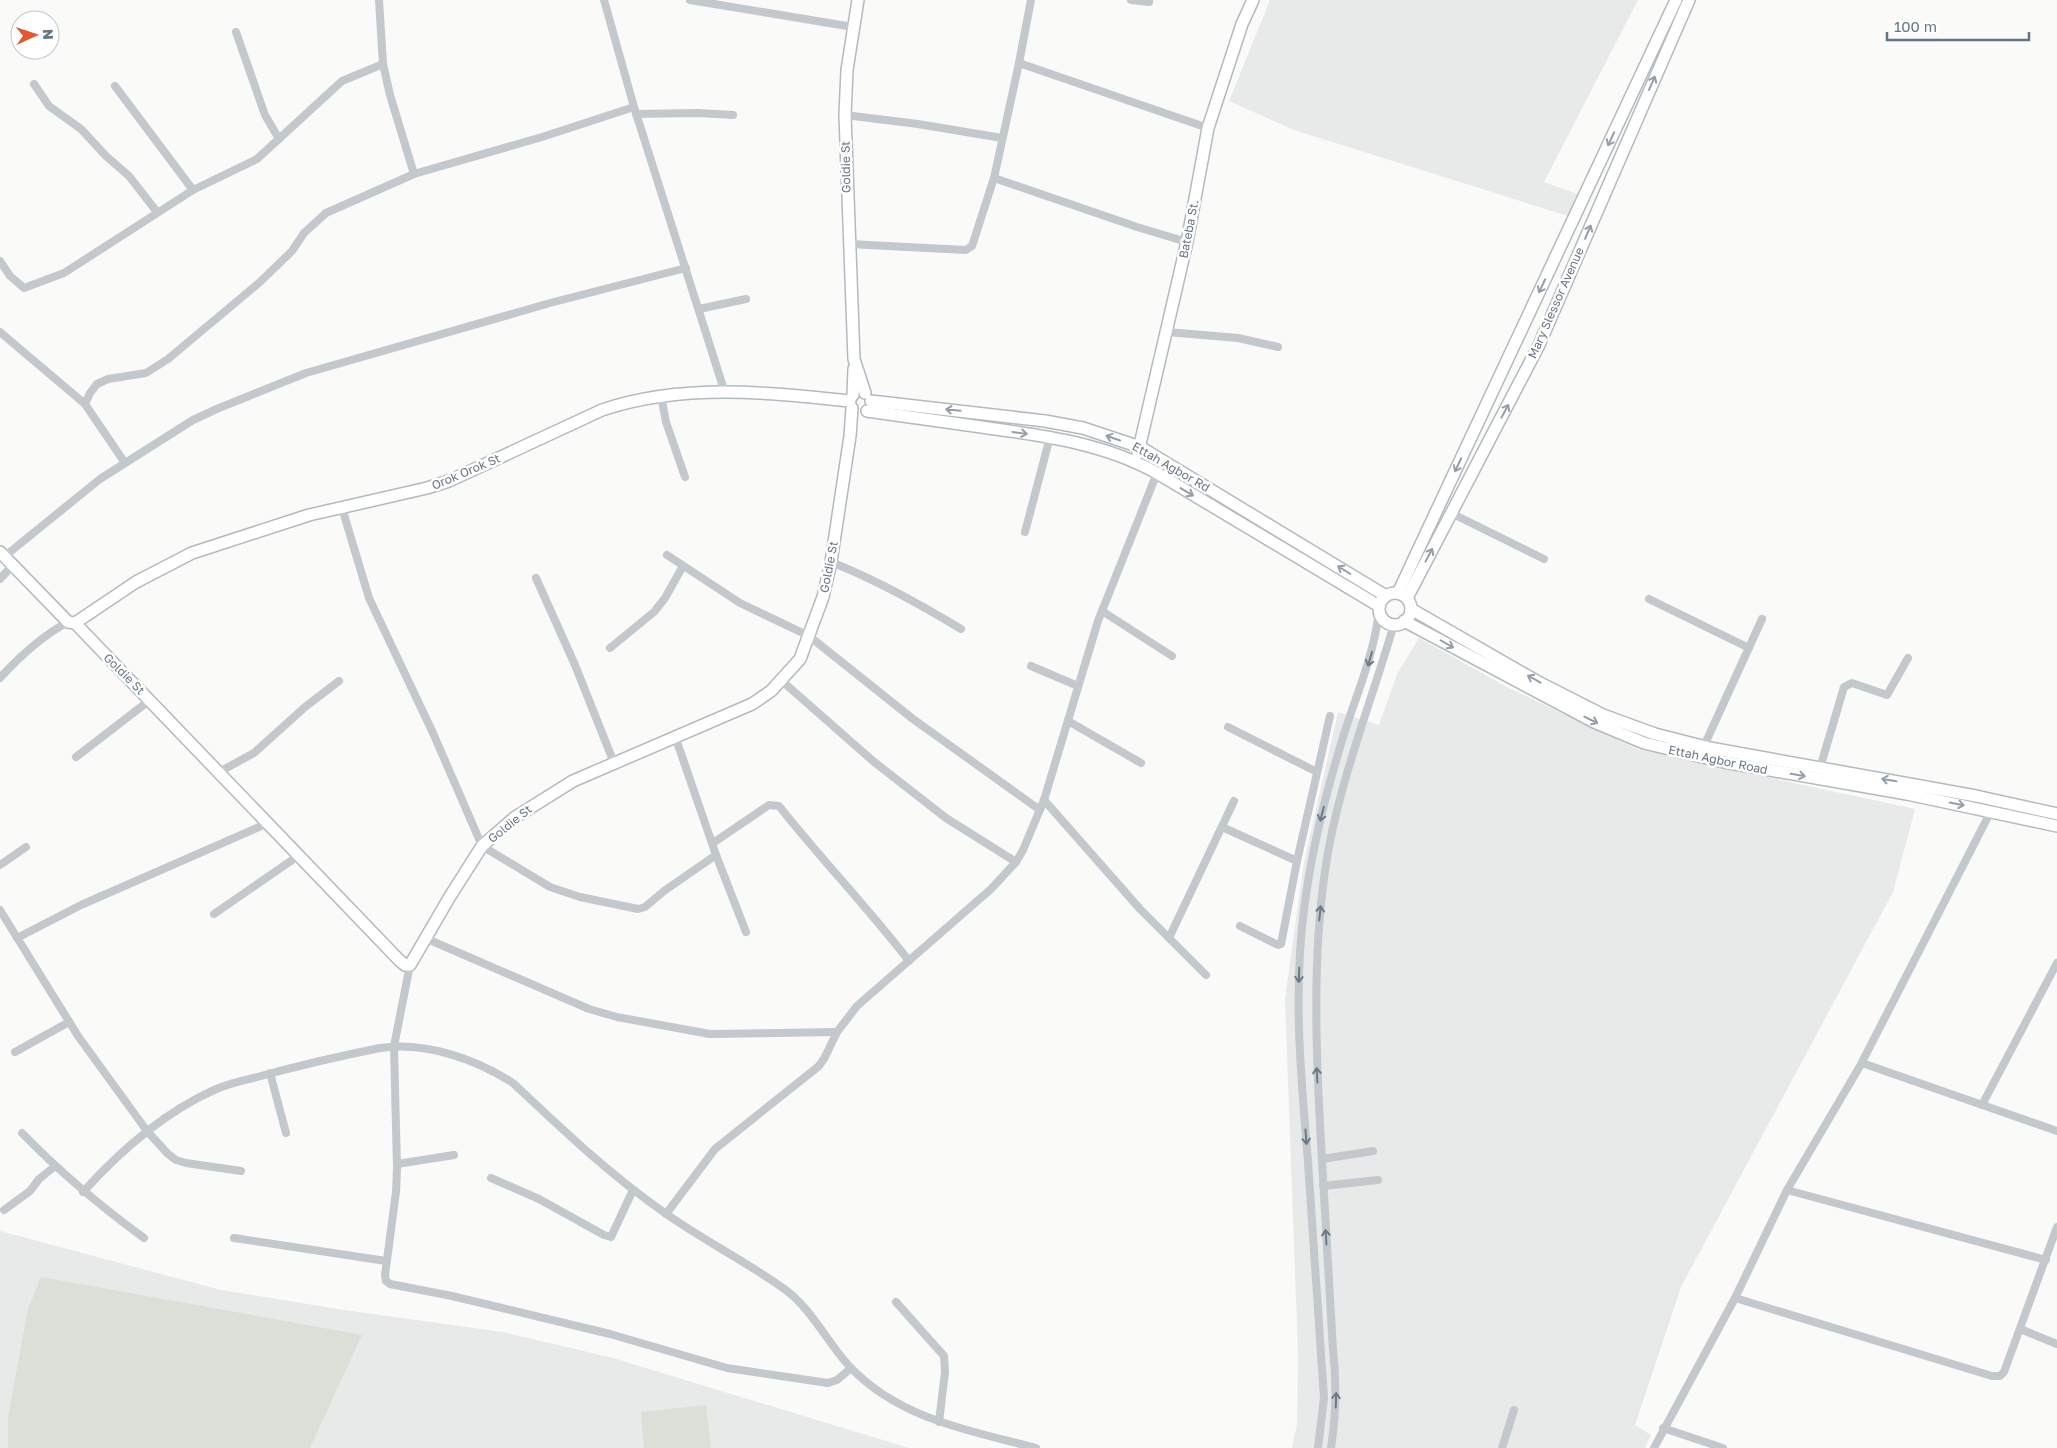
<svg xmlns="http://www.w3.org/2000/svg" width="2057" height="1448" viewBox="0 0 2057 1448" font-family="'Golos Text',sans-serif">
<style>
.built{fill:#e8e9e9}
.green{fill:#dadfd7}
.lines{fill:none;stroke-linecap:round;stroke-linejoin:round}
.secondary-casing{stroke:#b3babf;stroke-width:14}
.street{stroke:#c3c8cc;stroke-width:8}
.secondary{stroke:#fff;stroke-width:11}
.oneway{stroke:#939fa8}
.oneway2{stroke:#6a7a87}
.labels{text-anchor:middle;stroke-width:5;stroke-linejoin:round;paint-order:stroke}
.street-label{font-size:12px;fill:#657683;stroke:#fff}
</style>
<rect width="100%" height="100%" fill="#fafaf8"/>
<g class="built">
<path d="M1270,0h368l-94,182 33,12 -9,22 -274,-86 -65,-29z"/>
<path d="M1419,638l88,49 130,62 278,60 -22,83 -212,395 -46,138 16,10 -6,13h-353l5,-24 1,-69 -13,-356 19,-137 34,-150 41,13 18,-51z"/>
<path d="M0,1231l221,59 123,20 159,22 110,26 296,90h-909z"/>
</g>
<g class="green">
<path d="M41,1277l321,58 -52,113h-302v-31l20,-108z"/>
<path d="M706,1405l5,43h-67l-3,-36z"/>
</g>
<g class="lines">
<g class="secondary-casing">
<g id="secondary">
<path d="M858,0l-11,70 -2,45 9,244 11,34"/>
<path d="M853,395l1,-26"/>
<path d="M871,401l174,20 38,7 57,19 246,149"/>
<path d="M867,411c41,6 81,11 121,17 59,8 117,16 169,45l222,133"/>
<path d="M1138,453l49,-211 21,-114 34,-104 11,-24"/>
<path d="M0,552l68,70 7,1 61,-41 56,-29 117,-38 118,-27 22,-7 153,-71c79,-27 167,-18 248,-9"/>
<path d="M1398,593l278,-593"/>
<circle cx="1395" cy="609" r="16"/>
<path d="M1407,598l132,-253 150,-345"/>
<path d="M1411,609l129,74 63,32 52,19 55,14 266,48 81,18"/>
<path d="M1404,621l190,101 50,21 80,19 183,32 150,32"/>
<path d="M75,623l324,337 6,5h5l39,-67 33,-52 32,-28 59,-37 179,-77 19,-13 29,-32 23,-62 8,-35 19,-126 2,-28"/>
</g>
</g>
<g class="street">
<path d="M379,0l4,64 7,31 24,79"/>
<path d="M604,0l30,107 91,286"/>
<path d="M690,0l163,27"/>
<path d="M1131,0l18,2"/>
<path d="M236,32l29,83 14,24"/>
<path d="M1019,63l189,65"/>
<path d="M34,84l15,22 32,23 25,27 23,20 28,36"/>
<path d="M115,86l78,104"/>
<path d="M636,114l62,-1 35,2"/>
<path d="M845,115l73,9 84,14"/>
<path d="M994,178l143,49 50,15"/>
<path d="M849,244l117,6 6,-4 22,-68 25,-115 12,-63"/>
<path d="M0,261l10,15 14,12 40,-15 129,-83 64,-31 85,-78 41,-17"/>
<path d="M699,309l47,-10"/>
<path d="M0,332l85,72 40,59"/>
<path d="M1167,332l71,6 40,9"/>
<path d="M661,396l5,26 19,55"/>
<path d="M85,404l5,-11 7,-9 11,-5 38,-6 22,-14 92,-77 32,-31 12,-18 22,-20 88,-39 128,-37 92,-30"/>
<path d="M342,508l27,90 64,135 49,113 68,41 30,10 58,12 7,-2 19,-16 52,-36"/>
<path d="M1451,513l93,46"/>
<path d="M1025,532l25,-95"/>
<path d="M667,555l73,48 69,33 104,83 127,91"/>
<path d="M5,556l95,-77 93,-59 26,-12 87,-35 244,-70 136,-35"/>
<path d="M831,562c46,18 87,41 130,67"/>
<path d="M536,578l39,87 39,98"/>
<path d="M0,579l13,-14"/>
<path d="M1649,599l100,49"/>
<path d="M1102,611l70,45"/>
<path d="M610,648l44,-36 11,-14 18,-32"/>
<path d="M1031,666l47,20"/>
<path d="M0,678c20,-22 42,-42 68,-56"/>
<path d="M782,681l91,80 73,57 70,44"/>
<path d="M1068,721l73,42"/>
<path d="M1228,727l89,45"/>
<path d="M676,739l40,116 30,77"/>
<path d="M1704,746l58,-127"/>
<path d="M76,757l74,-57"/>
<path d="M1820,768l24,-81 8,-4 35,12 21,-37"/>
<path d="M219,772l35,-19 51,-46 34,-26"/>
<path d="M1044,800l96,109 66,66"/>
<path d="M1222,827l75,34"/>
<path d="M713,843l56,-38 10,1c42,53 89,102 130,155"/>
<path d="M0,865l26,-18"/>
<path d="M0,910l78,126 69,95 21,23 8,6 10,3 55,8"/>
<path d="M214,914l84,-58"/>
<path d="M1240,926l38,19 3,-1 16,-83 33,-145"/>
<path d="M17,938l64,-33 187,-82"/>
<path d="M425,938l164,71 28,8 93,17 127,-2"/>
<path d="M1169,938l65,-137"/>
<path d="M410,965l-16,81 3,122 -1,24 -11,83 1,6 4,3 62,12 158,38 117,34 101,15 9,-3 14,-12"/>
<path d="M15,1052l54,-30"/>
<path d="M1862,1063l195,68"/>
<path d="M270,1073l16,60"/>
<path d="M1982,1105l75,-142"/>
<path d="M22,1133c38,39 78,73 122,105"/>
<path d="M1322,1159l51,-8"/>
<path d="M397,1164l57,-9"/>
<path d="M491,1178l48,21 65,36 7,2 22,-47"/>
<path d="M1323,1186l55,-6"/>
<path d="M1787,1190l259,70"/>
<path d="M83,1192c37,-41 80,-79 131,-102 15,-7 32,-10 47,-14 40,-11 79,-20 119,-28 44,-7 96,11 133,35 49,46 97,92 152,130 38,27 80,48 118,75 29,20 44,55 68,80 49,51 120,63 185,80"/>
<path d="M4,1210l26,-19 9,-12 15,-12"/>
<path d="M666,1214l49,-65 104,-83 6,-9 12,-25 20,-26 134,-117 25,-27 7,-12 21,-50 54,-179 59,-148"/>
<path d="M234,1238l152,23"/>
<path d="M1735,1298l257,78h8l4,-4 53,-145"/>
<path d="M896,1302l48,54 1,16 -6,50"/>
<path d="M2020,1329l37,15"/>
<path d="M1663,1428l60,20"/>
<path d="M1318,1448l6,-50c-5,-78 -10,-157 -16,-236 -7,-84 -15,-168 -4,-252 7,-59 22,-118 40,-176 13,-41 30,-79 35,-123"/>
<path d="M1331,1448c5,-33 6,-64 2,-98 -4,-69 -8,-138 -12,-207 -5,-91 -9,-181 4,-272 12,-85 45,-164 69,-247"/>
<path d="M1502,1448l12,-38"/>
<path d="M1654,1448l81,-150 52,-108 73,-124 131,-255"/>
</g>
<use href="#secondary" class="secondary"/>
</g>
<defs><path id="oneway-shaft" d="M-6 0H5M1.5-3L5.5 0L1.5 3" fill="none" stroke-width="1.6" stroke-linecap="round" stroke-linejoin="round" transform="scale(1.25)"/></defs>
<g class="oneway">
<use href="#oneway-shaft" transform="translate(1652 83) rotate(-66)"/>
<use href="#oneway-shaft" transform="translate(1611 139) rotate(115)"/>
<use href="#oneway-shaft" transform="translate(1588 232) rotate(-67)"/>
<use href="#oneway-shaft" transform="translate(1542 286) rotate(115)"/>
<use href="#oneway-shaft" transform="translate(953 410) rotate(-174)"/>
<use href="#oneway-shaft" transform="translate(1505 411) rotate(-62)"/>
<use href="#oneway-shaft" transform="translate(1020 433) rotate(8)"/>
<use href="#oneway-shaft" transform="translate(1113 438) rotate(-161)"/>
<use href="#oneway-shaft" transform="translate(1458 465) rotate(115)"/>
<use href="#oneway-shaft" transform="translate(1187 492) rotate(31)"/>
<use href="#oneway-shaft" transform="translate(1429 555) rotate(-62)"/>
<use href="#oneway-shaft" transform="translate(1344 570) rotate(-148)"/>
<use href="#oneway-shaft" transform="translate(1447 644) rotate(30)"/>
<use href="#oneway-shaft" transform="translate(1534 679) rotate(-151)"/>
<use href="#oneway-shaft" transform="translate(1591 720) rotate(26)"/>
<use href="#oneway-shaft" transform="translate(1798 775) rotate(10)"/>
<use href="#oneway-shaft" transform="translate(1889 780) rotate(-170)"/>
<use href="#oneway-shaft" transform="translate(1957 804) rotate(11)"/>
</g>
<g class="oneway2">
<use href="#oneway-shaft" transform="translate(1370 659) rotate(106)"/>
<use href="#oneway-shaft" transform="translate(1322 814) rotate(104)"/>
<use href="#oneway-shaft" transform="translate(1320 913) rotate(-84)"/>
<use href="#oneway-shaft" transform="translate(1299 975) rotate(92)"/>
<use href="#oneway-shaft" transform="translate(1317 1075) rotate(-93)"/>
<use href="#oneway-shaft" transform="translate(1306 1137) rotate(86)"/>
<use href="#oneway-shaft" transform="translate(1326 1237) rotate(-93)"/>
<use href="#oneway-shaft" transform="translate(1336 1400) rotate(-88)"/>
</g>
<g class="labels">
<g class="street-label">
<text transform="translate(846 167) rotate(-91)" y="4">Goldie St</text>
<text transform="translate(1189 229) rotate(-79)" y="4">Bateba St.</text>
<text transform="translate(1556 303) rotate(-66)" y="4">Mary Slessor Avenue</text>
<text transform="translate(1171 467) rotate(30)" y="4">Ettah Agbor Rd</text>
<text transform="translate(466 472) rotate(-23)" y="4">Orok Orok St</text>
<text transform="translate(829 567) rotate(-79)" y="4">Goldie St</text>
<text transform="translate(124 674) rotate(45)" y="4">Goldie St</text>
<text transform="translate(1718 760) rotate(12)" y="4">Ettah Agbor Road</text>
<text transform="translate(510 824) rotate(-39)" y="4">Goldie St</text>
</g>
</g>
<g transform="translate(35 35) rotate(87)"><circle r="24" fill="#ffffff" stroke="#c1c8cd"/>
<path d="M0-4L9 19L0 12L-9 19Z" fill="#e4572e"/>
<text y="-8" font-size="14" font-weight="bold" text-anchor="middle" fill="#657683">N</text>
</g>
<path d="M1887 32v8h142v-8" fill="none" stroke="#657683" stroke-width="2.5"/>
<text x="1894" y="32" font-size="15" fill="#657683" stroke="#ffffff" stroke-width="4" paint-order="stroke">100 m</text>
</svg>
